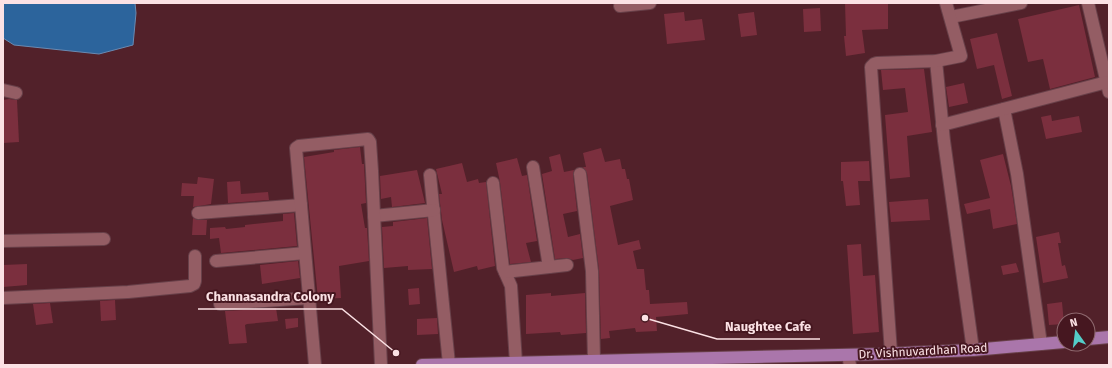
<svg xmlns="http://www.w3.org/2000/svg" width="1112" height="368" viewBox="0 0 1112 368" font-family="'Fira Sans',sans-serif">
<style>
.water{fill:#2c649c;stroke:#6a8ab2}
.building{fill:#7b2f3e}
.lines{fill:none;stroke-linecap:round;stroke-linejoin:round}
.minor-casing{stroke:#684049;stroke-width:14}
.major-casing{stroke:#684049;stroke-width:14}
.minor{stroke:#945d64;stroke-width:12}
.major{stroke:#aa76ab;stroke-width:12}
.labels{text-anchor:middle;stroke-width:4;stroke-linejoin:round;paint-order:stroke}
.street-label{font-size:12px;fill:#fbe1e4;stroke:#461720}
.leader{fill:none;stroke:#fbe1e4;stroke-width:1.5}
.callout-dot{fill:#fbe1e4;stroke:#461720;stroke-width:1.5}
.callout-label{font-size:13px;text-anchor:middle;font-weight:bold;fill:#fbe1e4;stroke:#461720;stroke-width:4;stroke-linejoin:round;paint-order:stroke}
</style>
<rect width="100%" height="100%" fill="#52212a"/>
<path class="water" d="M3,3h132l1,10 -3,32 -34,9 -85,-9 -11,-7z"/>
<g class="building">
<path d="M845,3h43v26l-26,1 3,23 -19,3 -2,-20h2z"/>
<path d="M1079,5l16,72 -45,12 -7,-30 -15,3 -10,-43z"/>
<path d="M820,8l1,23 -17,1 -1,-23z"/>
<path d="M684,12l1,9 17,-2 3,21 -38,4 -3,-30z"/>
<path d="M754,12l3,23 -16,2 -3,-23z"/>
<path d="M997,33l15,63 -10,3 -8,-34 -17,4 -7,-30z"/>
<path d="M924,69l8,63 -25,4 3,41 -20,2 -5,-64 23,-3 -3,-24 -22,2 -2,-20z"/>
<path d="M964,83l4,20 -19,4 -3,-20z"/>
<path d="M9,99l8,1 2,42 -16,1v-43z"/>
<path d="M1051,115l1,6 27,-5 3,16 -36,7 -5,-22z"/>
<path d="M360,147l2,17h2l2,39 -5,1 4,24h2l2,33 -30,5 2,32 -23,1 -14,-142 30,-5v-2z"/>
<path d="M601,148l4,14 15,-3 2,10h3l2,10h2l4,21 -23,6 8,39 21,-5 2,9 -8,2 4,18h7l2,21h3l1,14 37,-2 1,12 -32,3 1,14 -21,1 -1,-4 -26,3 1,7 -9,1 -2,-69 -12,-97 -4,-6h3l-3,-14z"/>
<path d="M560,154l4,18 10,-2 -1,5 4,36 -14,3 5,23 12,-3 3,24 -10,2 -6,-2 -12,1 -13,-85 10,-3 -3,-14z"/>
<path d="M1003,154l8,32 6,38 -24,5 -3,-20 -23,5 -3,-10 26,-6 -10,-38z"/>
<path d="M517,158l5,18 5,-1 10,66 -11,2 5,19 -21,2 -10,-82 -4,-19z"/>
<path d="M869,161l1,20h-12l2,24 -14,1 -3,-25h-2v-19z"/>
<path d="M462,163l5,19 11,-3 1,4 7,-1 9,84 -17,4 -1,-4 -23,6 -12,-52 -3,-26h3l-6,-25z"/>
<path d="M417,170l8,33 -33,4 -1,-10 -10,2 -1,-23z"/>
<path d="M198,177l16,2 -3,25 -18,3 1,-11h-13l1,-13 15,1z"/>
<path d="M240,181l1,13 27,-2 1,8 -41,3 -1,-21z"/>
<path d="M928,199l2,21 -39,2 -2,-20z"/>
<path d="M294,213l3,33 -76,7 -2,-15 -9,1v-11l15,-1 1,2 19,-2v-2l38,-4v-7z"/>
<path d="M193,218l5,2h9l-1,15h-14z"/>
<path d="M427,218l5,51 -24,1v-4l-24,2 -2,-41 11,-1v-4z"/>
<path d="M1059,232l2,11h-3l4,23 3,-1 3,13 -25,5 -7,-46z"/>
<path d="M861,244l2,32 12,-1 4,57 -26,2 -6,-89z"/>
<path d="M298,261l2,17 -38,6 -2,-19z"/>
<path d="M1016,263l3,9 -16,3 -2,-9z"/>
<path d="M27,264v21l-24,2v-22z"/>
<path d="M419,288l1,16 -11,1 -1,-16z"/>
<path d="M551,293v3l34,-3 1,40 -25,2 -1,-3 -34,2v-39z"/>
<path d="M115,300l1,20 -15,1 -1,-20z"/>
<path d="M1062,302l2,22 -15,1 -2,-21z"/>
<path d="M50,303l3,20 -17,2 -3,-21z"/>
<path d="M276,308l2,13 -31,3 -2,1 2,18 -18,1 -4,-33z"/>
<path d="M298,318v9l-12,2 -1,-10z"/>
<path d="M437,318l1,16 -21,1v-16z"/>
</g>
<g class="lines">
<g class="minor-casing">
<g id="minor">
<path d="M1088,3l21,89"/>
<path d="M620,6l30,-3"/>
<path d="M951,17l70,-14"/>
<path d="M936,61l8,80 29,209"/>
<path d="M3,90l13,3"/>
<path d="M1004,109l13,65 24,170"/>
<path d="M942,125l165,-43"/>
<path d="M533,167l16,100"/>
<path d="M580,174l12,97 2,90"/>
<path d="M430,175l19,189"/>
<path d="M493,183l10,85 8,18 5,77"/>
<path d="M198,213l103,-8"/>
<path d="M374,216l60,-6"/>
<path d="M3,241l101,-2"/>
<path d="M216,261l89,-8"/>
<path d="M505,272l62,-7"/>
<path d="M3,298l125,-6 62,-6 4,-2 1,-3v-25"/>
<path d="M220,304l89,-6"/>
<path d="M891,353l-20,-286 3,-3 3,-1 59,-2 25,-5 -15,-53"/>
<path d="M848,355l2,10"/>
<path d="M315,365l-19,-217 3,-2 69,-7 2,3 2,29 9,194"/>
</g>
</g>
<g class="major-casing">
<g id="major">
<path d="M1088,339l21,-2"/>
<path d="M422,365l460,-11 91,-4 91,-8"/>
</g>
</g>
<use href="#minor" class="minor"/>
<use href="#major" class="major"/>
</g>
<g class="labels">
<g class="street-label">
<text transform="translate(923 351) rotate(-3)" y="4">Dr. Vishnuvardhan Road</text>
</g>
</g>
<path class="leader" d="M396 353L342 309H198M645 318L717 339H820"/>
<g class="callout-dot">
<circle cx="396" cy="353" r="4"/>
<circle cx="645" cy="318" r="4"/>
</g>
<g class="callout-label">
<text x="270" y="301">Channasandra Colony</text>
<text x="768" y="331">Naughtee Cafe</text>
</g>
<rect width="1112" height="368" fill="none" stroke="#fbe1e4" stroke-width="8"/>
<g transform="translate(1076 332) rotate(346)"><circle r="19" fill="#461720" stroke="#8e686e"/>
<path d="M0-3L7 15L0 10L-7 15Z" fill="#54cdc8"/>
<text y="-6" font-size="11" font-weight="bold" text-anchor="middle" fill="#fbe1e4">N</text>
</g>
</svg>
